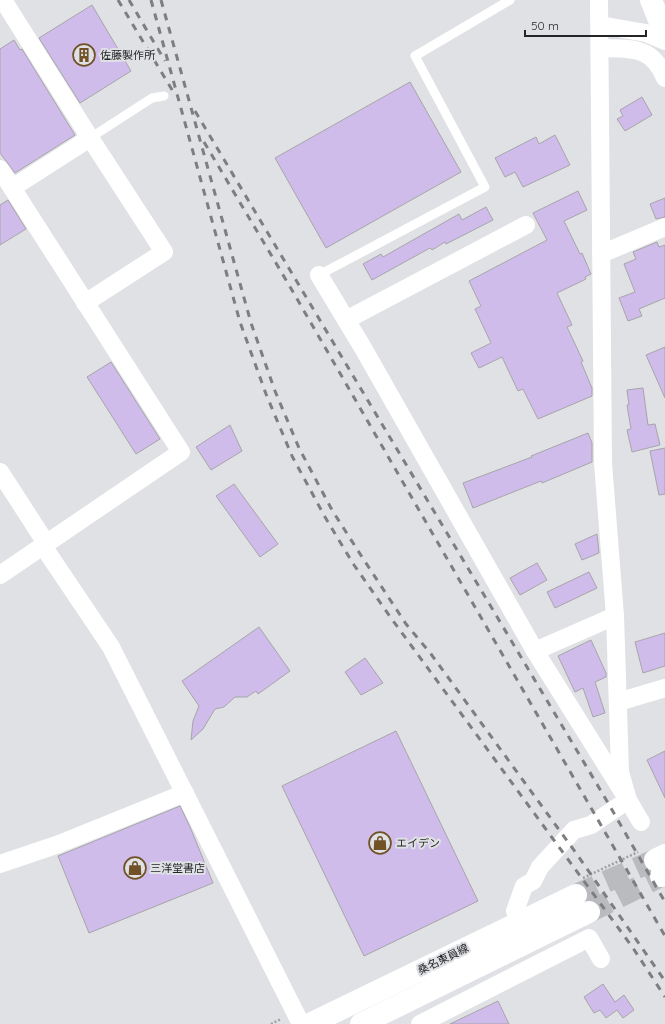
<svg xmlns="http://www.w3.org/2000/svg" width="665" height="1024" viewBox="0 0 665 1024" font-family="Quicksand,'Noto Sans JP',sans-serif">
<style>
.building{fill:#cfbceb;stroke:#a7a5a9}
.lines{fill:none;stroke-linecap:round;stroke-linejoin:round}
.secondary-tunnel{stroke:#babbbf;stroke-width:22;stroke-dasharray:22 11;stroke-linecap:butt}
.path{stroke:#a0a1a4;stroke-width:2.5;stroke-dasharray:2 2;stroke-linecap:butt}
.lane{stroke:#fff;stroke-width:9}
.street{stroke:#fff;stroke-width:18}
.secondary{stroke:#fff;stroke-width:22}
.rail{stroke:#7d7e81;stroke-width:3;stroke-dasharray:7 7;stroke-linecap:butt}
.labels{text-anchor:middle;stroke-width:4;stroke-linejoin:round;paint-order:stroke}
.poi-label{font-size:11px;fill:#242526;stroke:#dfe1e5;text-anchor:start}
.street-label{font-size:11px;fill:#242526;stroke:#dfe1e5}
</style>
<rect width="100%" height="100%" fill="#dfe1e5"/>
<g class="building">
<path d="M92,5l39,66 -51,32 -41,-65z"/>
<path d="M14,40l6,10 2,-1 53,86 -60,38 -15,-20v-104z"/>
<path d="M410,82l51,90 -135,76 -51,-90z"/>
<path d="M642,97l10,18 -27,16 -8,-12 6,-3 -3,-6z"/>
<path d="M555,135l15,30 -47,22 -8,-15 -10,5 -10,-19 41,-21 3,7z"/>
<path d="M578,191l9,19 -23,11 16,33 2,-1 9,21 -6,3 1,2 -29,14 15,32 -5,2 16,34 -2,1 11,26v8l-54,23 -15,-30 -5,2 -16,-34 -23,11 -8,-15 20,-10 -16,-34 6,-3 -12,-25 78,-41 -14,-27z"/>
<path d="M665,198v19l-9,2 -6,-15z"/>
<path d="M8,200l18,29 -26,16v-40z"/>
<path d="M486,207l7,13 -47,24 -1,-2 -13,8 -2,-2 -58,32 -9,-16 18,-10 2,3 76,-43 3,6z"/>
<path d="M657,242l2,5 6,-2v53l-26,11 3,7 -14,5 -9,-23 16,-6 -11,-28 12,-5 -3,-7z"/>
<path d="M665,347v51l-19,-43z"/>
<path d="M111,362l49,77 -24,15 -49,-77z"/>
<path d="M643,388l5,37 7,-1 5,21 -28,7 -5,-22 4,-1 -4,-24h2l-2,-15z"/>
<path d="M230,425l12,26 -31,19 -15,-23z"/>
<path d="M588,433l4,10v19l-50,21 -1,-2 -68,27 -10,-25 69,-26 -1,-1z"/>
<path d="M665,448v46l-6,1 -9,-44z"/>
<path d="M234,484l44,60 -18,13 -44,-61z"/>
<path d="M597,534l2,19 -17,7 -7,-16z"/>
<path d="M537,563l10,17 -27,15 -10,-17z"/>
<path d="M589,572l8,16 -42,20 -8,-16z"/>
<path d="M259,627l31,44 -32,23 -2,-3 -9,6h-12l-11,10 -9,2 -12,20 -12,11 2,-19 6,-15 -17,-25z"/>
<path d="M665,633v33l-22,7 -8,-31z"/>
<path d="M591,640l15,33v4l-11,5 10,31 -12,4 -10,-29 -8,4 -17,-36z"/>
<path d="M365,658l18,25 -22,12 -16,-23z"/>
<path d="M396,731l82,170 -114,55 -82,-170z"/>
<path d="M665,751v47l-18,-38z"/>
<path d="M180,806l10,21 23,56 -124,50 -31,-77z"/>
<path d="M603,984l12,18 9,-7 10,15 -11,8 -6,-8 -11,8 -6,-8 -6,3 -10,-16z"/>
<path d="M498,1001l11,23h-59z"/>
</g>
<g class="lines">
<g class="secondary-tunnel">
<path d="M576,895l79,-35"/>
<path d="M589,912l72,-36"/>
</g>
<g class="path">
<path d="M583,878l55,-26"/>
<path d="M271,1024l10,-5"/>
</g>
<g class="lane">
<path d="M90,138l62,-40 12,-2"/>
<path d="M319,275l166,-88 -70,-131 95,-56"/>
</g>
<g class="street">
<path d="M3,0l87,138 74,114 -79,51"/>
<path d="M599,0l4,463 12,153 5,156 8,28 13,22"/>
<path d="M600,25l46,8 19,8"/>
<path d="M600,48c30,1 52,-3 65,30"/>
<path d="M0,169l181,283 -181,123"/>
<path d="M12,188l78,-50"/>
<path d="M601,254l64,-27"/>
<path d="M319,275l44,73 172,303 93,149 -37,25 -17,5 -34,37 -7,14 -9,5 -9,25"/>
<path d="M346,320l180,-95"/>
<path d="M0,472l46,71"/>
<path d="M43,546l68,101 190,377"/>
<path d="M535,651l80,-35"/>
<path d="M618,702l47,-14"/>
<path d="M0,864l59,-20 126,-51"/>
<path d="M420,1024l169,-86 12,21"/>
</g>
<g class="secondary">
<path d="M651,0l14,35"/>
<path d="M655,860l10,-5"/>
<path d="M661,876l4,-1"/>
<path d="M310,1024l266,-129"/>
<path d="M361,1024l228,-112"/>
</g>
<g class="rail">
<path d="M118,0l56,93"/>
<path d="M129,0l36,61"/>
<path d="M151,0l89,322 26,72 26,62 33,61 29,48 37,53 242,330 32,49"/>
<path d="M161,0l90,323 24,68 24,57 33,62 30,47 44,67 25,30 145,199 89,128"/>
<path d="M195,111l409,685 61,106"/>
<path d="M204,142l85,143 376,651"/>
</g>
</g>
<defs>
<g id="building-ring" transform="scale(1.15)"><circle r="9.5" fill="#dfe1e5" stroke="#715227" stroke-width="1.5"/><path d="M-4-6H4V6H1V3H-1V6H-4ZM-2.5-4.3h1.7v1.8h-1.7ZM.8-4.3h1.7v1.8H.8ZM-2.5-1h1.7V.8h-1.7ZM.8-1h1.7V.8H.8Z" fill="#715227"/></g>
<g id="shop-ring" transform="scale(1.15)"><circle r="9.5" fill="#dfe1e5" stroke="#715227" stroke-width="1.5"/><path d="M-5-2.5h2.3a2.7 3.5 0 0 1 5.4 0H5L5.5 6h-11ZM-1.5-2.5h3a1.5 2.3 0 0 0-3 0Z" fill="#715227"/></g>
</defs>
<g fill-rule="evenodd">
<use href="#building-ring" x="84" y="55"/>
<use href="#shop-ring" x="380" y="843"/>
<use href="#shop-ring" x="135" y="868"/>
</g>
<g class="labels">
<g class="poi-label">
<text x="100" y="59">佐藤製作所</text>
<text x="396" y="847">エイデン</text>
<text x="150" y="872">三洋堂書店</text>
</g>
<g class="street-label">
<text transform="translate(443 959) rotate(-26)" y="4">桑名東員線</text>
</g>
</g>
<path d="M525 30v6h121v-6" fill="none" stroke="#242526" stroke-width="2"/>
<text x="531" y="30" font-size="12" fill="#242526" stroke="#dfe1e5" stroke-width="3" paint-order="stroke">50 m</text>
</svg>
